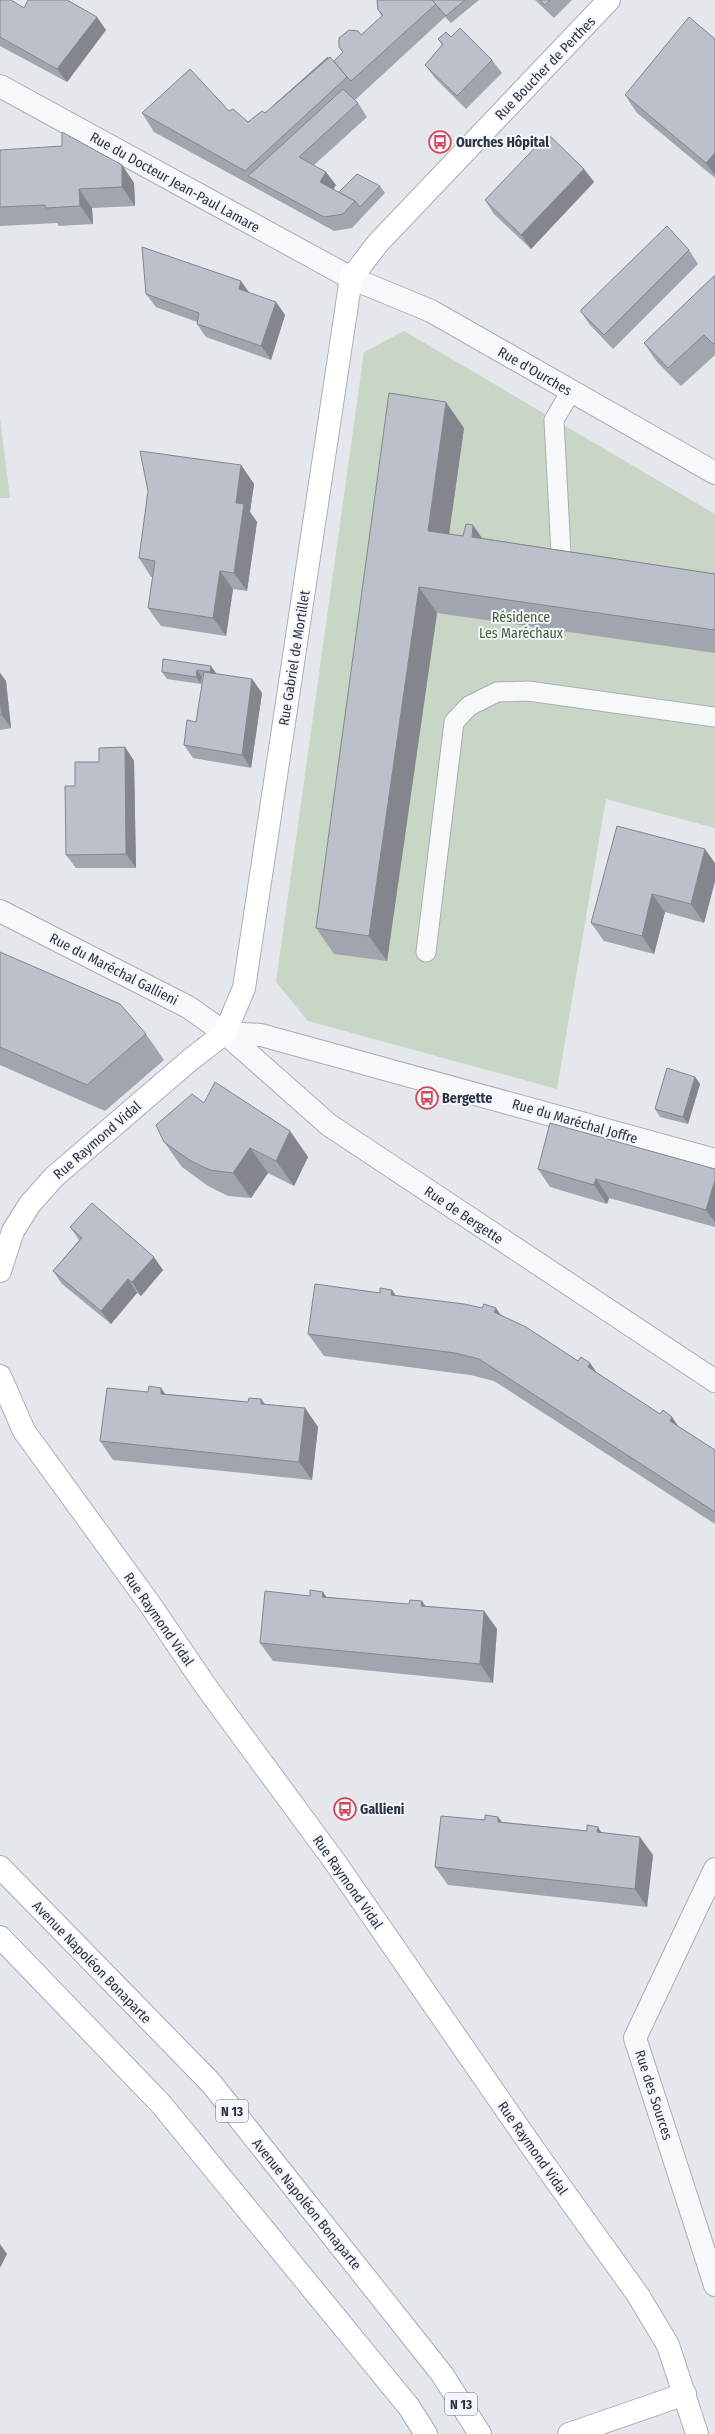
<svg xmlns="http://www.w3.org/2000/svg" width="715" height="2434" viewBox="0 0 715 2434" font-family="'Fira Sans Condensed',sans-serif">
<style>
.green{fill:#c9d6c5}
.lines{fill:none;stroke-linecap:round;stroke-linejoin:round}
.lane-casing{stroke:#a9aeb7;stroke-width:21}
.street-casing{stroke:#a9aeb7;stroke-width:24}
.secondary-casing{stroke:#a9aeb7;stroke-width:24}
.primary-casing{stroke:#a3abb8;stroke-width:24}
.lane{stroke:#f7f8fa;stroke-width:19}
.street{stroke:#f7f8fa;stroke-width:22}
.secondary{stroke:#fff;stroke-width:22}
.primary{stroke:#fff;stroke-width:22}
.wall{fill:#a1a5ae}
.shaded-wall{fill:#83868d}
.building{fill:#bbc0ca;stroke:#83868d}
.labels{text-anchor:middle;stroke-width:4;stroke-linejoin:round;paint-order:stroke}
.shield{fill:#f4f6f9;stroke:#676e7b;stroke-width:1}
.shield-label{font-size:13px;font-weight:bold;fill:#2b3445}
.street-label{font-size:14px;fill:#2b3445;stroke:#f4f6f9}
.poi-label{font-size:14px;font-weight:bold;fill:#2b3445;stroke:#f4f6f9;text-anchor:start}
.park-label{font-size:14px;fill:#3f6138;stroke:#f4f6f9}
</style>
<rect width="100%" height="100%" fill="#e4e7ec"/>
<g class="green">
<path d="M404,331l311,183v314l-109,-29 -49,290 -249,-68 -32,-39 88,-630z"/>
<path d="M0,418l10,80h-10z"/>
</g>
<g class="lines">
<g class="lane-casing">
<g id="lane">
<path d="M562,573l-8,-153 17,-29"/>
<path d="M426,952l28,-230 15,-16 28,-14 31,-1 187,26"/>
</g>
</g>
<g class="street-casing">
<g id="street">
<path d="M0,86l351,192 80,33 284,162"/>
<path d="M0,911l188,96 37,26 104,92 386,256"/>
<path d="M225,1033l36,2 454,125"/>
<path d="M715,1869l-80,169 80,247"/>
</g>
</g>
<g class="secondary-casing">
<g id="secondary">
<path d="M0,1271l13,-40 17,-27 24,-27 136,-117 35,-27 19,-45 107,-710 27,-35 231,-243"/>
<path d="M0,1376l24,55 125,172 58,85 128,174 197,285 106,148 30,50 29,89"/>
<path d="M569,2434l116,-40"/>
</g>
</g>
<g class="primary-casing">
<g id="primary">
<path d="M0,1867l211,216 231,291 38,60"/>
<path d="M0,1937l161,167 248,303 17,27"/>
</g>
</g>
<use href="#lane" class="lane"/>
<use href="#street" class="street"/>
<use href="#secondary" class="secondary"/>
<use href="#primary" class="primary"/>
</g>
<g class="wall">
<path d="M0,0l24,8 82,22 -39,52 -67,-36z"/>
<path d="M377,0h102l-28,23 -6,-6 -90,83 3,3 9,14 -53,48 22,20 -3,4 6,3 41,-6 5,7 -33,35 -18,3 -180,-99 -12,-19 87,-2 19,11 17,-9 69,-52 9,-8 -4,-6 22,-12 21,-18 -4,-7z"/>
<path d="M535,0h37l-18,18z"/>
<path d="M451,37l41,23 10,13 -36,36 -31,-31 -10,-13 17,-20 -4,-6z"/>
<path d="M715,39v139l-78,-65 -12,-18z"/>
<path d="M0,150l122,15 12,18 1,23 -43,2 1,16 -34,2 -2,-3 -57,3z"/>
<path d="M584,169l10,13 -63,67 -37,-35 -9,-14z"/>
<path d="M689,250l9,14 -85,85 -23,-24 -9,-13z"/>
<path d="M715,275v80l-34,31 -24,-24 -13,-19z"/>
<path d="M249,293l27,9 9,13 -14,45 -65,-23 -9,-13v-2l-41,-15 -10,-13z"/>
<path d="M464,428l-15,106 33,4 233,36v79l-278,-40 -50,348 -53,-7 -18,-26z"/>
<path d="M241,465l13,19 -4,28 7,10 -10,69 -14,-2 -7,47 -65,-10 -13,-18 5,-31h-2l-12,-19z"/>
<path d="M163,659l53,14v1l36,5 10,14 -11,75 -58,-10 -9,-13 12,-23 7,-45h-1l-1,7 -34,-5 -5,-7z"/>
<path d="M0,673l6,8 5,47 -11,2z"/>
<path d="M125,747l9,14 2,107h-60l-10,-13 9,-69 24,-24z"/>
<path d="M715,863v18l-11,42 -39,-11 -11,42 -50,-13 -13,-18z"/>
<path d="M0,952l146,82 18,26 -59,51 -105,-46z"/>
<path d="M695,1077l5,7 -12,40 -28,-7 -5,-8z"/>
<path d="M204,1103l86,28 18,26 -14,29 -26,-13 -17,25 -23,-2 -20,-10 -26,-19 -18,-25z"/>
<path d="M538,1169h177v58l-106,-29 -2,6 -57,-17z"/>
<path d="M70,1227l93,43 -22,26 -4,-3 -26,31 -49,-40 -9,-13 26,-31z"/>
<path d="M395,1295l106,20 77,46 12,2 6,9 64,42 12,3 6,9 37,24v74l-221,-143 -24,-6 -146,-19 -16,-22z"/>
<path d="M148,1392l100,10 13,-3 4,5 40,4 13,19 -6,53 -199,-20 -13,-19z"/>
<path d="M326,1597l158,14 13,18 -4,54 -220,-22 -13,-18z"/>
<path d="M498,1817l4,5 99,10 52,23 -6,52 -199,-22 -13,-18 50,-47z"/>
</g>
<g class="shaded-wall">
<path d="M97,17l9,13 -39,52 -10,-13z"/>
<path d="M715,153v22l-9,-12z"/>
<path d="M122,165l12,18 1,23 -13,-19z"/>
<path d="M584,169l10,13 -63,67 -10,-14z"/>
<path d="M326,172l10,13 -6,10 -10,-13z"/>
<path d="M79,189l13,19 1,16 -13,-18z"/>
<path d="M241,281l10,14 -12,-6z"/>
<path d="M276,302l9,13 -14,45 -10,-14z"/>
<path d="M446,402l18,26 -18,128 -18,-25z"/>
<path d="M241,465l13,19 -4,28 7,10 -10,69 -13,-18 2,-70z"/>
<path d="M473,525l18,26 -19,-14z"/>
<path d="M220,571l13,18 -7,47 -13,-18z"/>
<path d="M419,587l18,26 -50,348 -18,-25z"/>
<path d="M211,666l5,7 -1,7 -5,-8z"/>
<path d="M197,670l5,7 -1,7 -5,-7z"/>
<path d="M0,673l6,8 5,47 -9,-13 -2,-16z"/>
<path d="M252,679l10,14 -11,75 -9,-13z"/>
<path d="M125,747l9,14 2,107 -10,-14z"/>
<path d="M705,849l10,14v18l-11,42 -13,-19z"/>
<path d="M652,894l13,18 -11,42 -12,-18z"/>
<path d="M695,1077l5,7 -12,40 -5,-7z"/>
<path d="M290,1131l18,26 -14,29 -18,-25z"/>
<path d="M250,1148l18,25 -17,25 -18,-25z"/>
<path d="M596,1179l13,19 -2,6 -13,-19z"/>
<path d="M715,1180v42l-9,-12z"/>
<path d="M154,1257l9,13 -22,26 -9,-14z"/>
<path d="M128,1279l9,14 -26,31 -10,-13z"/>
<path d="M392,1290l15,22 -16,-17z"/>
<path d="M496,1308l15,22 -17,-18z"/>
<path d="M590,1363l15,22 -17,-18z"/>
<path d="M161,1388l13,18 -13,-12z"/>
<path d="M261,1399l13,18 -13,-13z"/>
<path d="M305,1408l13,19 -6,53 -13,-18z"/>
<path d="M672,1417l15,22 -17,-18z"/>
<path d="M323,1592l13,19 -14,-14z"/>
<path d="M422,1601l13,18 -14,-13z"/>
<path d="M484,1611l13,18 -4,54 -13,-19z"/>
<path d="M498,1817l13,18 -13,-13z"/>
<path d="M598,1827l12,19 -13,-14z"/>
<path d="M640,1837l13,18 -6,52 -12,-18z"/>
<path d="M0,2244l7,10 -7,14z"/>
</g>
<g class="building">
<path d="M0,0h11l13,8 4,-8h39l30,17 -40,52 -57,-32z"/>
<path d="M377,0h55l4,4 -85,77 -4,-4 -13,-16 9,-9 -4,-5v-9l10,-8 9,1 3,4 22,-20 -5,-5z"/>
<path d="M432,0h33l-19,16z"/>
<path d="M540,0h10l-5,5z"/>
<path d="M689,17l26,22v114l-9,10 -81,-68z"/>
<path d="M460,28l32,32 -35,36 -32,-31 18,-21 -5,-5 8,-7 5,5z"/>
<path d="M328,57v1l-56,49z"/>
<path d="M330,57l17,20 -102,94 -103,-58 48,-44 39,42 4,-2 15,13 14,-11 3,2z"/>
<path d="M343,89l15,14 -59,54 27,15 -6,10 35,19 -12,13 -19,3 -76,-41z"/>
<path d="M62,132l60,33v22l-43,2 1,17 -34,2 -1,-3 -45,2v-57l62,-4z"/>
<path d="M548,134l36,35 -63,66 -36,-35z"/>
<path d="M357,174l23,12 -20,21 -5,-6 -16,-9z"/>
<path d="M667,226l22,24 -85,85 -23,-23v-2z"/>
<path d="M142,247l99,34 -2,8 37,13 -15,44 -64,-22 2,-11 -53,-19z"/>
<path d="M715,275v67l-2,2 -9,-9 -36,33 -24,-25z"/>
<path d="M389,393l57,9 -18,129 35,5 3,-12 7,1 -1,12 243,37v56l-296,-43 -50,349 -53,-8z"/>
<path d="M140,451l101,14 -5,38 8,1 -10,69 -14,-2 -7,47 -65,-10 7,-47 -16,-3 9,-67z"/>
<path d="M163,659l48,7 -1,6 -13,-2 -1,7 -34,-5z"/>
<path d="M204,672l48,7 -10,76 -58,-10 3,-25 9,2z"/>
<path d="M0,699l2,16h-2z"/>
<path d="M125,747l1,107 -60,1 -1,-69h10v-24h24v-14z"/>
<path d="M617,826l88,23 -14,55 -39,-10 -10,42 -51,-13z"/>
<path d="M0,952l120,52 26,30 -59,51 -87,-38z"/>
<path d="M667,1068l28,9 -12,40 -28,-8z"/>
<path d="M215,1082l75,49 -14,30 -26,-13 -17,25 -23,-3 -19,-9 -27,-19 -8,-17 36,-31 12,9z"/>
<path d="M550,1123l165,46v11l-9,30 -110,-31 -2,6 -56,-16z"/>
<path d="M92,1203l62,54 -22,25 -4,-3 -27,32 -48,-40 29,-33 -12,-11z"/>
<path d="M315,1284l65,9v-5l12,2 -1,5 73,9 18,4 2,-4 12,4 -2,4 32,15 52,34 3,-4 9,6 -2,4 72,47 3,-4 9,7 -2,4 45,29v62l-236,-153 -24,-6 -147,-19z"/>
<path d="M149,1386l12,2v6l87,8 1,-4 12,1v5l44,4 -6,54 -199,-21 7,-53 41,4z"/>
<path d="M310,1590l13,2 -1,5 87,7 1,-4 12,1 -1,5 63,5 -4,53 -220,-21 5,-52 45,5z"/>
<path d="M485,1815l13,2v5l89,9v-6l11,2 -1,5 43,5 -5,52 -200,-22 6,-51 44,4z"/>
</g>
<defs>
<g id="bus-ring" transform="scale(1.15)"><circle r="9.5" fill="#f4f6f9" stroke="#d1495b" stroke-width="1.5"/><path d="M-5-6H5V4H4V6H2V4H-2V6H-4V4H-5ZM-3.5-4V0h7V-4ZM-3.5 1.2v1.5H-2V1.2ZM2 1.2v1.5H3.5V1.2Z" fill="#d1495b"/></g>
</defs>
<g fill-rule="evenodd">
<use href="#bus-ring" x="440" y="142"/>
<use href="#bus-ring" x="427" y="1098"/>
<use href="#bus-ring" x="345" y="1809"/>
</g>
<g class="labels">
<g class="shield">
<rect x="216" y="2100" width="32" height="22" rx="3"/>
<rect x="445" y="2393" width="32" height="22" rx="3"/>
</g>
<g class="shield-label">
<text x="232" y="2116">N 13</text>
<text x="461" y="2409">N 13</text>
</g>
<g class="street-label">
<text transform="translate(545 68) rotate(-46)" y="5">Rue Boucher de Perthes</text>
<text transform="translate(175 182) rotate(29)" y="5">Rue du Docteur Jean-Paul Lamare</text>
<text transform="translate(535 371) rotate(30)" y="5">Rue d'Ourches</text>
<text transform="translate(294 658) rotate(-81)" y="5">Rue Gabriel de Mortillet</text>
<text transform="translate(114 969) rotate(27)" y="5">Rue du Maréchal Gallieni</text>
<text transform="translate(575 1121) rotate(16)" y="5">Rue du Maréchal Joffre</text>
<text transform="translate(97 1140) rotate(-41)" y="5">Rue Raymond Vidal</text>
<text transform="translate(464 1215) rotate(34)" y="5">Rue de Bergette</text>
<text transform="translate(159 1619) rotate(55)" y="5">Rue Raymond Vidal</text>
<text transform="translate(348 1882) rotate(55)" y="5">Rue Raymond Vidal</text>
<text transform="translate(92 1962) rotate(46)" y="5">Avenue Napoléon Bonaparte</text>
<text transform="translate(654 2095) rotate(72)" y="5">Rue des Sources</text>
<text transform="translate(533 2148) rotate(55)" y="5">Rue Raymond Vidal</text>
<text transform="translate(307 2204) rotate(51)" y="5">Avenue Napoléon Bonaparte</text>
</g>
<g class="poi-label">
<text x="456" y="147">Ourches Hôpital</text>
<text x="442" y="1103">Bergette</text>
<text x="360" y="1814">Gallieni</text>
</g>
<g class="park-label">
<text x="521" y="622">Résidence<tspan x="521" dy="16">Les Maréchaux</tspan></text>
</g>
</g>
</svg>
